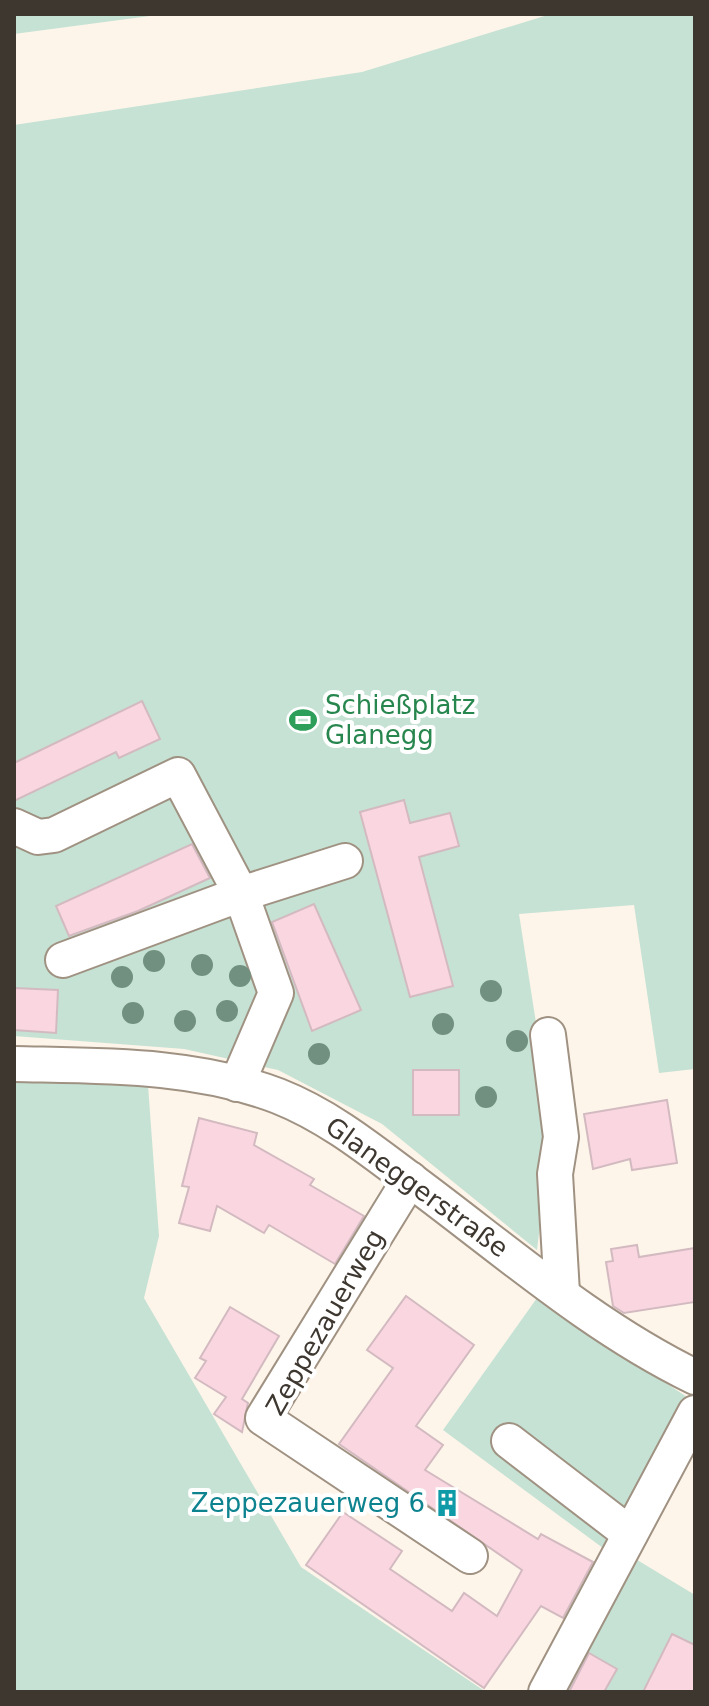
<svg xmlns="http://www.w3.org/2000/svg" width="709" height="1706" viewBox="0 0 709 1706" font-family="'DejaVu Sans',sans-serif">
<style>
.green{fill:#c6e2d4}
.building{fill:#f9d6e0;stroke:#d3bac1;stroke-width:2}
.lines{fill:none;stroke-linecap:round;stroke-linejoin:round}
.minor-casing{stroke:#a09282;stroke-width:38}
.minor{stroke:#fff;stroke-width:34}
.tree{fill:#729080}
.labels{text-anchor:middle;stroke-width:8;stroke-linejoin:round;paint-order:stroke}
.leisure-label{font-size:26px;fill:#27864d;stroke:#fff;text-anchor:start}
.street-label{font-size:26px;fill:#3d3730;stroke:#fff}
.culture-label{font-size:26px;fill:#0d838f;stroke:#fff;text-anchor:end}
</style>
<rect width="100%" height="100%" fill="#fef5ea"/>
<g class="green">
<path d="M14,14h151l-151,20z"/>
<path d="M551,14h144v1055l-36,4 -25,-168 -115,9 33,211 -15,125 -155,-126 -104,-54 -94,-21 -170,-13v-911l348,-53z"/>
<path d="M14,1078l134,7 11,151 -15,62 157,269 185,125h-472z"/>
<path d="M537,1298l150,99 2,13 -82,141 -164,-121z"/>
<path d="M629,1555l66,40v97h-139z"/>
</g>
<g class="building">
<path d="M142,701l18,38 -41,19 -3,-6 -102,49v-38z"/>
<path d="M404,800l6,23 40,-10 9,33 -40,11 34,129 -43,11 -50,-185z"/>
<path d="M192,844l18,34 -72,33 -69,25 -13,-30z"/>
<path d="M314,904l47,106 -49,21 -40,-109z"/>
<path d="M14,988l44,2 -2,43 -42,-3z"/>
<rect x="413" y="1070" width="46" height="45"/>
<path d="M667,1100l10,63 -45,7 -2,-11 -37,10 -9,-55z"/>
<path d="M199,1118l58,15 -3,12 60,34 -4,6 54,31 -29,48 -66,-39 -5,8 -47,-27 -7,25 -31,-8 10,-36 -7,-1z"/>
<path d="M637,1245l2,12 56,-9v54l-71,11 -11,-7 -7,-44 7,-1 -2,-12z"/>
<path d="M406,1296l68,49 -58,81 27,19 -18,25 113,69 3,-5 52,28 -30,56 -22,-12 -57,82 -178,-123 37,-53 59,39 -12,18 62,42 12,-18 33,23 25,-46 -183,-126 54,-76 -26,-18z"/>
<path d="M230,1307l49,29 -37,63 6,4 -6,29 -28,-18 12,-17 -31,-19 11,-17 -6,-3z"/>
<path d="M672,1634l23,11v47h-52z"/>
<path d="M589,1653l28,16 -13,23h-35z"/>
</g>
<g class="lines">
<g class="minor-casing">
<g id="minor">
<path d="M14,826l24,11 16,-2 124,-60 63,119 104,-33"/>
<path d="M63,960l178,-66 35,99 -39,91"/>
<path d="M548,1035l13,102 -6,37 7,119"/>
<path d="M14,1064c88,2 180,0 264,32 51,20 94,55 138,88 90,67 178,144 279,193"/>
<path d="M410,1179l-147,239 207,138"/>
<path d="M509,1441l121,93"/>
<path d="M546,1692l149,-279"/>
</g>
</g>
<use href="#minor" class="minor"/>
</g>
<g class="tree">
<circle cx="154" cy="961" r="11"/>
<circle cx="202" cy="965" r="11"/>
<circle cx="240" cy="976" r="11"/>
<circle cx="122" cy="977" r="11"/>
<circle cx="491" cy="991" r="11"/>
<circle cx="227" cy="1011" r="11"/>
<circle cx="133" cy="1013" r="11"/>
<circle cx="185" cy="1021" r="11"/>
<circle cx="443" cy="1024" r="11"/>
<circle cx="517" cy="1041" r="11"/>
<circle cx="319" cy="1054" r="11"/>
<circle cx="486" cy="1097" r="11"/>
</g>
<defs>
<g id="stadium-bare" transform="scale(2.16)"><path d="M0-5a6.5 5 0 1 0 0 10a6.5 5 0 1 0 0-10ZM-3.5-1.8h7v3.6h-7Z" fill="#2e9e5b" stroke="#fff" stroke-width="2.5" paint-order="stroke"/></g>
<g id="building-bare" transform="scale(2.16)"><path d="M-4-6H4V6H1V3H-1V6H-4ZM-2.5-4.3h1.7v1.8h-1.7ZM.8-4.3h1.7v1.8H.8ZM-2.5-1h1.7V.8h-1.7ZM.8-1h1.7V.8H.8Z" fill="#0f9aa8" stroke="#fff" stroke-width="2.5" paint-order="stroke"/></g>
</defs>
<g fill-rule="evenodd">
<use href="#stadium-bare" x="303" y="720"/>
<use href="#building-bare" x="447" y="1503"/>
</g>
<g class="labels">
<g class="leisure-label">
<text x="325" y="714">Schießplatz<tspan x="325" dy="30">Glanegg</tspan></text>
</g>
<g class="street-label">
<text transform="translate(417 1187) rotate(36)" y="9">Glaneggerstraße</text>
<text transform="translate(325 1322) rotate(-60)" y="9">Zeppezauerweg</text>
</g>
<g class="culture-label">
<text x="425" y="1512">Zeppezauerweg 6</text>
</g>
</g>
<rect width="709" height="1706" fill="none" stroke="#3d3730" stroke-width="32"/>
</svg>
